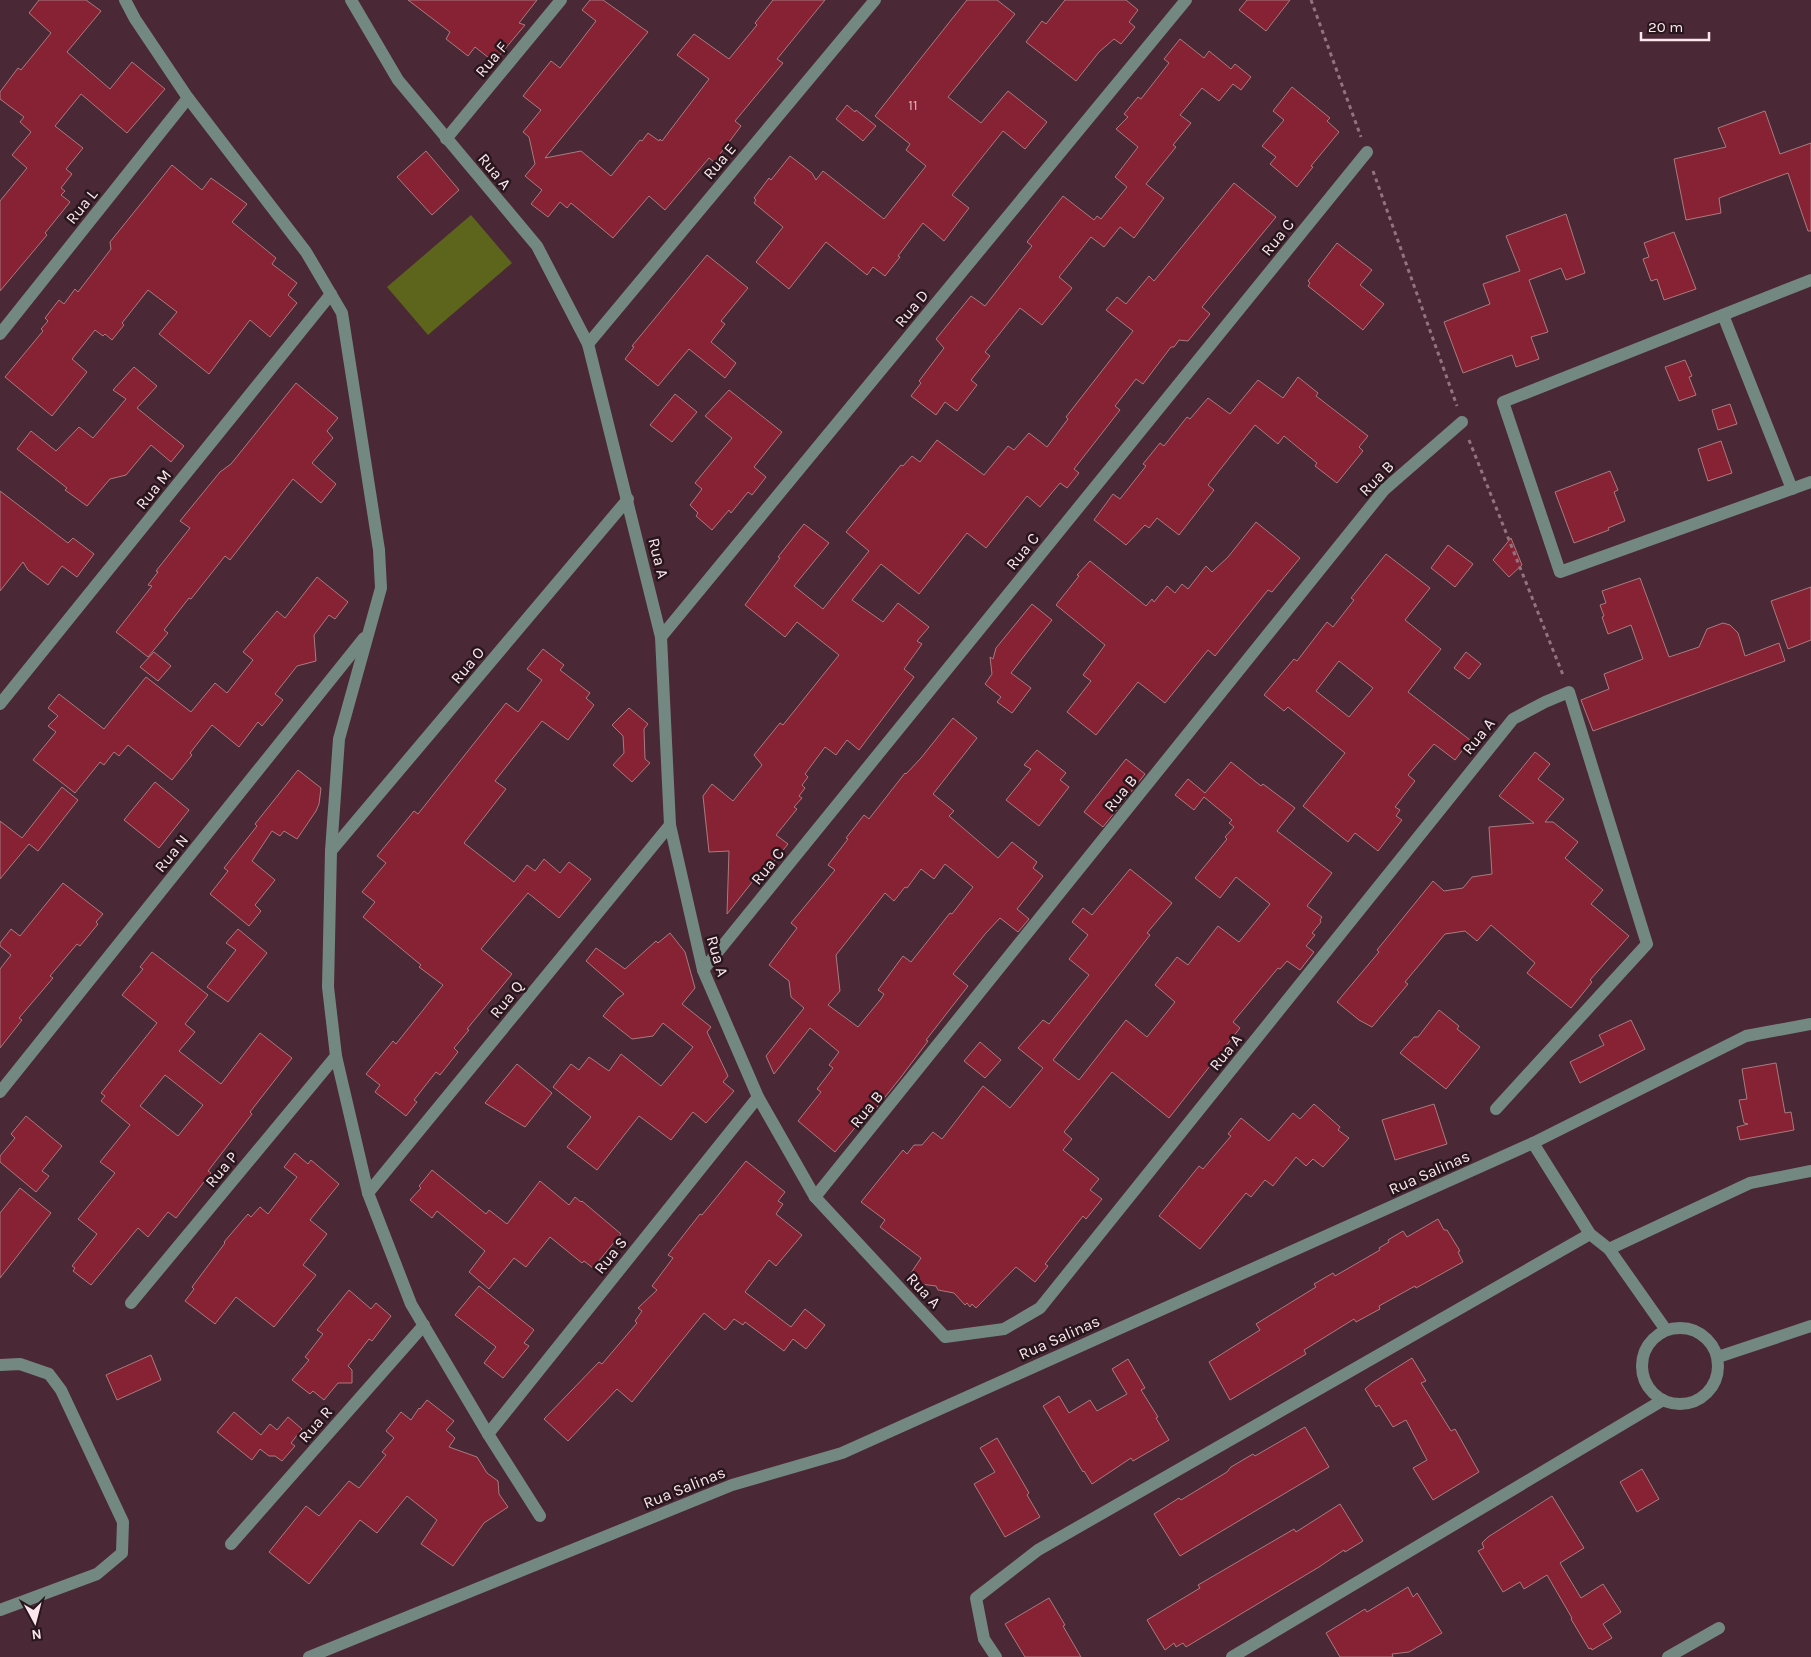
<svg xmlns="http://www.w3.org/2000/svg" width="1811" height="1657" viewBox="0 0 1811 1657" font-family="Karla,sans-serif">
<style>
.green{fill:#5d641b}
.building{fill:#872134;stroke:#a87b7e;fill-rule:evenodd}
.lines{fill:none;stroke-linecap:round;stroke-linejoin:round}
.path{stroke:#92737f;stroke-width:3;stroke-dasharray:4 4;stroke-linecap:butt}
.minor{stroke:#748882;stroke-width:12}
.labels{text-anchor:middle;stroke-width:5;stroke-linejoin:round;paint-order:stroke}
.number-label{font-size:14px;fill:#e0b5c0}
.street-label{font-size:16px;fill:#fee6ee;stroke:#27171d}
</style>
<rect width="100%" height="100%" fill="#4b2836"/>
<path class="green" d="M471,215l41,48 -84,72 -41,-48z"/>
<g class="building">
<path d="M39,0h47l15,11 -34,41 43,37 22,-27 33,27 -38,44 -46,-39 -26,32 28,22 -17,21 6,5 -11,14 4,3 -4,4 9,7 -25,31 2,2 -47,56v-90l27,-33 -15,-13 19,-23 -11,-10 4,-5 -24,-18v-7l18,-24 3,2 30,-37 -22,-20z"/>
<path d="M408,0h129l-18,23 6,2 -31,37 -19,-15 -7,9 -22,-17 4,-7z"/>
<path d="M590,0h13l45,32 -103,126 36,-7 30,25 29,-36 2,1 6,-8 11,8 1,-2 2,2 47,-62 -32,-24 17,-21 35,25 28,-34 -2,-2 18,-23h52l-48,59 6,4 -48,58 6,5 -27,36 -5,-4 -44,52 -16,-14 -36,42 -42,-35 -4,5 -7,-6 -12,15 -17,-13 11,-14 -17,-14 10,-12 -6,-27 -6,-5 18,-22 -18,-14 28,-35 9,7 36,-47 -14,-11z"/>
<path d="M967,0h30l18,14 -67,83 33,26 27,-32 39,31 -22,27 -22,-18 -51,64 17,13 -25,33 -21,-18 -25,33 2,1 -15,19 -12,-9 -6,8 -41,-33 -37,47 -33,-27 27,-35 -29,-24 2,-3 -2,-2 15,-20 2,2 19,-24 22,17 4,7 7,-9 61,48 42,-53 -20,-16 4,-6 -35,-28z"/>
<path d="M1065,0h61l12,10 -9,12 6,5 -14,17 -7,-5 -15,13 -23,29 -50,-39 16,-21 4,3z"/>
<path d="M1247,0h43l-24,31 -27,-21z"/>
<path d="M1180,39l24,19 5,-7 22,18 4,-5 16,13 -10,13 -8,-6 -14,17 -17,-13 -22,27 11,8 -18,22 3,2 -30,37 18,14 -30,40 -14,-11 -16,20 -13,-10 -32,40 13,11 -30,37 -22,-17 -35,44 5,4 -19,24 6,5 -13,17 -7,9 -12,-9 -9,13 -25,-19 10,-13 -2,-2 25,-33 -8,-9 35,-43 14,10 47,-60 -5,-4 36,-46 31,24 3,-4 4,3 26,-32 -12,-10 23,-30 -22,-18 12,-12 -4,-3 14,-17 3,2 28,-36 -5,-4z"/>
<path d="M1292,87l38,31 -3,3 12,11 -28,34 2,1 -16,20 -27,-23 6,-7 -14,-11 22,-26 -11,-9z"/>
<path d="M847,105l8,7 1,-2 20,16 -13,15 -27,-22z"/>
<path d="M1765,111l15,43 31,-11v88h-3l-20,-58 -69,25 2,15 -35,7 -12,-61 52,-12 -8,-19z"/>
<path d="M426,151l33,39 -27,25 -35,-38z"/>
<path d="M172,165l30,25 9,-12 36,26 -15,18 44,36 -4,6 25,19 -9,12 9,8 -27,34 -20,-17 -41,54 -50,-40 18,-22 -29,-22 -26,33 2,2 -12,15 -7,-6 -2,2 -8,-6 -23,29 15,13 -35,44 -47,-39 38,-46 -2,-2 7,-8 -3,-3 14,-18 5,4 11,-15 3,3 33,-43 -1,-7z"/>
<path d="M1234,183l42,34 -74,90 8,7 -22,27 -9,-1 -5,7h-3l-28,37 -7,-5 -21,27 5,4 -46,59 5,4 -12,15 -7,-5 -20,24 -13,-11 -41,52 -19,-15 -48,61 -38,-30 -29,36 31,22 15,-19 31,24 -12,14 5,3 -18,25 10,8 -55,73 -12,-10 -11,15 -11,-8 -20,27 3,3 -6,8 3,3 -6,8 3,2 -8,9 3,2 -21,26 12,9 -21,26 -3,-3 -37,47 2,-63 -20,1 -6,-56 9,-12 21,17 29,-36 -8,-10 26,-32 3,2 56,-70 -42,-33 -12,15 -40,-32 35,-47 -2,-1 26,-33 25,19 -35,43 29,23 46,-58 -23,-19 55,-67 2,1 9,-10 8,6 17,-22 47,35 24,-29 6,4 15,-17 18,14 21,-28 -2,-2 67,-86 -27,-21 11,-13 9,7 23,-28 5,5z"/>
<path d="M1566,214l19,59 -19,7 -5,-12 -32,12 19,52 -17,5 8,22 -23,8 -4,-12 -49,18 -19,-51 46,-18 -7,-20 37,-13 -14,-35z"/>
<path d="M1674,232l22,57 -32,11 -7,-21 -6,2 -8,-22 6,-2 -5,-14z"/>
<path d="M1337,243l35,27 -12,15 24,19 -21,26 -55,-44 2,-3 -2,-2z"/>
<path d="M707,255l41,33 -27,33 4,3 -14,18 25,21 -11,15 -36,-29 -31,37 -33,-27 9,-12 -2,-1z"/>
<path d="M1685,360l7,16 -3,1 7,18 -17,6 -14,-34z"/>
<path d="M134,367l23,19 -20,22 47,38 -13,16 -20,-17 -25,30 -16,4 -23,27 -22,-16 2,-2 -50,-39 14,-18 25,20 23,-24 14,11 33,-39 -13,-9z"/>
<path d="M1298,377l20,16 -2,3 52,40 -9,11 4,4 -26,32 -22,-17 2,-3 -33,-27 -6,8 -23,-19 -47,60 6,5 -35,45 -22,-17 -8,10 -4,-3 -19,20 -32,-25 19,-26 7,5 26,-33 -3,-2 17,-21 4,3 23,-29 3,2 18,-21 22,16 28,-34 25,18z"/>
<path d="M296,383l42,35 -11,13 6,7 -21,25 24,21 -15,19 -28,-24 -63,81 -5,-4 -34,43 -2,-1 -25,32 4,3 -20,24 -32,-25 36,-46 -4,-1 10,-13 -2,-1 34,-43 -10,-7 40,-49 11,-8z"/>
<path d="M729,390l53,42 -28,35 12,10 -14,18 -4,-3 -17,21 -2,-3 -17,20 -16,-14 2,-3 -8,-8 12,-16 -7,-6 37,-45 -27,-22z"/>
<path d="M675,394l22,18 -25,30 -22,-17z"/>
<path d="M1730,404l7,20 -19,6 -6,-20z"/>
<path d="M1721,441l11,32 -24,8 -10,-32z"/>
<path d="M1610,471l8,19 -4,2 11,29 -17,7 1,2 -35,13 -19,-51z"/>
<path d="M0,491l68,52 5,-5 21,16 -17,23 -15,-11 -14,19 -20,-15 -5,-8 -23,29z"/>
<path d="M1256,522l44,36 -28,34 -4,-2 -53,66 -7,-6 -43,53 -27,-21 -42,53 -29,-23 24,-31 -8,-6 22,-30 -49,-40 23,-29 -2,-1 13,-14 56,45 6,-7 2,3 13,-16 8,7 7,-9 6,5 18,-23 6,6 16,-15z"/>
<path d="M1511,538l11,27 -13,12 -16,-17z"/>
<path d="M1448,545l25,19 -18,23 -24,-19z"/>
<path d="M1386,554l44,34 -25,32 36,29 -33,43 62,48 -15,20 -21,-16 -26,31 7,6 -20,26 5,3 -4,6 6,4 -24,31 -23,-18 -7,9 -45,-36 42,-53 -57,-46 -4,4 -20,-16 30,-36 3,2 30,-39 6,5 21,-27 -3,-2zM1339,661l34,27 -24,29 -33,-26z"/>
<path d="M317,577l31,25 -13,17 -6,-4 -15,20 2,26 -19,5 -22,28 8,6 -21,26 -4,-4 -19,25 -27,-22 -22,28 2,2 -20,25 -44,-35 -9,11 -5,-4 -10,13 -4,-3 -25,31 -42,-33 23,-28 -8,-6 10,-10 -10,-8 11,-14 45,35 42,-52 45,35 24,-29 12,10 26,-33 -10,-8 34,-41 8,7z"/>
<path d="M1640,578l29,79 30,-10 8,-18 16,-6 7,2 8,8 7,23 34,-13 6,18 -192,70 -12,-31 28,-11 -5,-15 39,-15 -12,-34 -23,9 -6,-17 2,-1 -4,-11 6,-2 -4,-12z"/>
<path d="M1811,587v53l-23,9 -17,-48z"/>
<path d="M1032,604l20,16 -41,53 20,15 -19,25 -15,-11 4,-5 -16,-13 7,-10 -2,-17 3,2 3,-11z"/>
<path d="M543,649l21,16 -4,5 30,23 -4,5 8,7 -26,35 -26,-19 -47,60 11,8 -42,54 50,39 13,-17 8,6 9,-12 16,14 9,-11 22,17 -32,39 -31,-25 -47,56 31,25 -45,55 2,1 -15,18 4,4 -18,23 -4,-3 -22,28 3,2 -11,14 -31,-24 5,-7 -14,-11 27,-33 3,3 47,-59 -24,-18 2,-2 -58,-48 12,-15 -13,-10 24,-29 -9,-7 37,-45 4,3 88,-111 12,9 24,-32 -15,-11z"/>
<path d="M154,652l17,14 -13,15 -18,-14z"/>
<path d="M1466,652l15,12 -12,15 -15,-11z"/>
<path d="M629,708l19,16 -4,5 1,30 5,4 -18,19 -19,-17 11,-12 -1,-17 -11,-11z"/>
<path d="M953,718l24,20 -44,56 21,17 -5,5 49,42 14,-16 25,20 -4,6 10,8 -26,33 12,10 -11,13 -18,-14 -14,15 -33,41 15,12 -42,54 2,1 -27,36 -40,50 -3,-3 -23,28 -37,-31 23,-29 -4,-3 16,-21 -4,-3 10,-13 -29,-24 -36,46 -8,-18 38,-48 -13,-11 -2,-16 -20,-16 28,-37 -6,-5 44,-53 -7,-5 20,-26 -2,-1 18,-23 5,4 36,-46 1,1 15,-16zM945,864l28,23 -21,27 -2,-1 -39,49 -8,-6 -25,34 6,4 -3,5 -23,28 -30,-22 12,-14 -4,-36 49,-62 9,8 11,-14 2,1 14,-19 13,10z"/>
<path d="M1037,750l29,23 -6,7 9,7 -30,39 -33,-26 25,-31 -7,-4z"/>
<path d="M1535,752l15,12 -12,15 26,20 -19,23h8l25,20 -13,16 38,32 -12,14 38,32 -39,44 2,2 -21,26 -44,-35 8,-10 -44,-38 -14,16 -12,-10 -20,3 -40,48 3,2 -36,43 -13,-7 -22,-18 42,-50 -2,-2 56,-69 11,10 19,-3 9,-11 20,-3 -3,-47 45,-4 -35,-27z"/>
<path d="M1126,759l19,15 -42,53 -19,-15z"/>
<path d="M1231,762l30,24 2,-2 32,24 -18,23 55,42 -25,33 15,11 -2,3 1,2 -9,11 3,2 -9,11 8,6 -14,18 -13,-9 -7,8 -2,-1 -45,54 7,6 -71,90 -57,-46 -48,60 8,7 -9,11 36,29 -9,11 12,9 -16,20 -3,-3 -38,48 3,2 -13,16 -19,-15 -40,41 -4,-4 -2,3 -3,-4 -2,2 -11,-12 -16,-3 -2,-4 -31,-4 16,-24 -41,-31 5,-7 -24,-18 42,-52 4,4 7,-9h8l11,-13 9,7 41,-53 27,22 33,-40 -25,-20 25,-28 6,4 40,-49 -20,-16 19,-24 -16,-13 11,-14 9,7 38,-46 42,34 -25,30 3,2 -97,125 26,20 47,-60 21,17 28,-35 -20,-17 22,-28 11,8 30,-39 21,16 31,-38 -34,-27 -16,21 -25,-20 32,-39 -2,-2 9,-10 -5,-4 3,-3 -28,-23 -10,13 -19,-15 13,-16 17,14z"/>
<path d="M298,770l23,18 -2,16 -3,7 -19,28 -13,-8 -4,5 -8,-5 -20,30 23,19 -20,25 6,6 -12,15 -39,-32 18,-23 -4,-3 33,-42 -2,-2z"/>
<path d="M155,782l34,28 -30,38 -35,-28z"/>
<path d="M62,787l16,13 -40,51 -9,-7 -29,35v-58l22,17z"/>
<path d="M63,883l40,31 -7,8 2,2 -18,22 -3,-2 -27,32 3,2 -34,40 3,2 -22,28v-79l11,-14 -11,-9v-3l11,-14 9,7z"/>
<path d="M238,929l29,24 -39,49 -21,-15 29,-37 -10,-7z"/>
<path d="M670,933l15,19 10,36 -13,16 29,23 -4,5 21,44 -5,6 11,9 -28,32 -13,-11 -22,28 -32,-24 -42,54 -30,-23 24,-30 -38,-30 18,-23 8,6 10,-13 20,14 12,-17 40,32 32,-39 -30,-24 -10,13 -21,3 -29,-23 14,-17 7,-5 -38,-33 10,-13 29,21 31,-28 2,2z"/>
<path d="M152,952l56,43 -23,29 10,8 -16,19 42,33 39,-51 32,25 -42,54 2,2 -44,57 3,2 -35,45 -8,-6 -20,25 -10,-9 -47,57 -18,-14 2,-3 -3,-2 25,-32 -19,-15 37,-46 -15,-11 30,-37 -29,-24 4,-5 -4,-3 56,-70 -35,-28 21,-26 -3,-2zM165,1075l38,30 -25,31 -38,-30z"/>
<path d="M1439,1010l20,16 -2,3 23,18 -34,42 -46,-36 14,-16h4z"/>
<path d="M1631,1020l14,29 -65,34 -10,-21 34,-17 -5,-10z"/>
<path d="M980,1042l21,18 -16,18 -21,-17z"/>
<path d="M1776,1063l9,50 6,-1 3,18 -54,10 -3,-13 11,-3 -4,-1 -5,-23 8,-1 -5,-30z"/>
<path d="M517,1064l35,29 -27,34 -40,-24z"/>
<path d="M1314,1104l26,23 -2,3 11,8 -26,29 -10,-8 -7,7 -10,-9 -23,29 -8,-6 -14,17 -5,-4 -46,56 -41,-33 40,-50 4,3 28,-33 -3,-2 13,-16 28,23 24,-28 7,6z"/>
<path d="M1434,1104l13,40 -52,16 -13,-40z"/>
<path d="M26,1116l36,30 -20,25 7,5 -13,16 -36,-30v-6l15,-18 -4,-4z"/>
<path d="M295,1153l13,11 3,-4 28,24 -29,36 17,14 -24,31 13,10 -42,52 -38,-30 -21,27 -30,-23 9,-12 -2,-2 33,-44 -1,-1 24,-28 3,3 9,-10 8,7 29,-37 -13,-10z"/>
<path d="M746,1161l39,31 -7,9 5,3 -7,10 26,21 -26,31 -7,-6 -24,32 46,35 14,-18 20,16 -19,24 -13,-10 -9,12 -39,-29 -2,3 -9,-6 -9,11 -21,-17 -72,89 -15,-13 -49,52 -24,-22 55,-57 3,2 35,-41 -2,-2 7,-10 -4,-3 19,-18 -5,-4 21,-28 -5,-3 32,-41 2,1z"/>
<path d="M432,1170l54,44 3,-4 18,14 33,-43 29,24 6,-8 6,5 1,-1 39,33 -28,34 -9,-7 -2,2 -32,-26 -24,30 -12,-9 -25,31 -20,-17 16,-21 -48,-40 -5,7 -22,-18 11,-12 -2,-2z"/>
<path d="M20,1188l31,25 -51,65v-65z"/>
<path d="M1438,1219l6,11h3l13,21 -2,1 5,10 -47,26 -1,-2 -36,20 1,3 -24,13 -2,-3 -50,31 2,4 -76,46 -21,-38 51,-32 -4,-6 60,-37 -2,-3 19,-11 2,3 45,-26 -1,-2 10,-6 -1,-2 15,-9 4,6z"/>
<path d="M479,1286l55,44 -10,13 5,3 -26,32 -19,-15 12,-16 -41,-32z"/>
<path d="M349,1290l22,19 5,-6 15,13 -19,25 -3,-2 -21,27 4,4v13h-14l-14,17 -11,-9 -3,3 -18,-14 17,-20 -4,-3 18,-23 -6,-4z"/>
<path d="M151,1355l10,25 -44,20 -11,-25z"/>
<path d="M1412,1358l14,23 -5,2 30,48 4,-2 24,43 -46,28 -20,-32 14,-8 -21,-40 -13,7 -14,-22 -3,2 -11,-18 7,-6z"/>
<path d="M1128,1359l17,29 -4,2 17,27 -2,1 13,22 -36,21 -2,-3 -39,26 -8,-13 -1,1 -40,-66 16,-10 10,17 21,-13 7,11 30,-17 -15,-25z"/>
<path d="M427,1400l27,21 -8,9 9,8 -6,9 28,10 10,16 11,8 1,13 9,13 -24,16 -31,43 -32,-22 16,-24 -30,-24 -30,37 -17,-13 -51,64 -40,-32 37,-46 13,10 30,-35 10,7 27,-33 -4,-3 12,-14 -8,-7 15,-19 10,8 8,-12 1,1z"/>
<path d="M234,1412l27,23 9,-11 7,6 11,-13 14,12 -11,14 4,3 -13,15 -7,-5h-6l-9,-7 -8,11 -35,-28z"/>
<path d="M1305,1427l24,40 -149,89 -26,-42 25,-16 2,2 46,-28 4,-5 22,-13 2,2z"/>
<path d="M997,1438l32,55 -2,2 13,22 -35,20 -31,-53 21,-12 -15,-24z"/>
<path d="M1642,1469l17,30 -22,13 -17,-30z"/>
<path d="M1552,1496l32,52 -24,15 21,35 22,-14 18,28 -18,12 9,14 -20,12 -1,-2 -2,1 -18,-30 1,-1 -25,-43 -23,14 -4,-7 -17,10 -25,-41 6,-3 -2,-5 6,-6z"/>
<path d="M1340,1504l23,37 -18,11 -1,-2 -25,17 -133,80 -3,-4 -7,4 -2,-4 -9,7 -18,-30 53,-32 -2,-3 96,-56 2,3z"/>
<path d="M1408,1587l5,10 4,-4 25,40 -33,19 -17,2 1,3h-53l-14,-24 39,-24 2,3z"/>
<path d="M1049,1598l16,27 -2,1 18,31h-56l-20,-33z"/>
</g>
<g class="lines">
<g class="path">
<path d="M1311,0l50,137"/>
<path d="M1373,171l84,235"/>
<path d="M1469,440l94,235"/>
</g>
<g class="minor">
<path d="M125,0l10,19 53,79 118,154 36,61 37,237 2,38 -42,151 -8,112 -3,136 8,69 32,137 43,111 77,130 52,82"/>
<path d="M351,0l47,80 139,166 51,98 73,293 9,188 33,145 55,127 57,100 130,140 59,-8 36,-21 473,-589 32,-17 24,-10 78,252 -151,165"/>
<path d="M446,139l115,-139"/>
<path d="M1811,280l-308,122 57,170 251,-90"/>
<path d="M1723,315l69,174"/>
<path d="M0,334l188,-236"/>
<path d="M588,344l287,-344"/>
<path d="M661,637l525,-637"/>
<path d="M0,704l331,-410"/>
<path d="M331,851l297,-352"/>
<path d="M703,970l664,-818"/>
<path d="M0,1092l364,-454"/>
<path d="M1533,1143l57,91 19,15 57,81"/>
<path d="M368,1193l302,-368"/>
<path d="M815,1197l569,-707 78,-68"/>
<path d="M1609,1249l141,-66 61,-12"/>
<path d="M131,1303l205,-247"/>
<circle cx="1680" cy="1366" r="38"/>
<path d="M1718,1357l93,-31"/>
<path d="M0,1365l20,-1 29,10 12,16 62,132 -1,31 -25,21 -97,36"/>
<path d="M488,1434l270,-337"/>
<path d="M231,1544l193,-219"/>
<path d="M309,1657l423,-172 110,-32 691,-310 213,-107 65,-12"/>
<path d="M996,1657l-12,-18 -8,-41 62,-48 552,-316"/>
<path d="M1232,1657l431,-257"/>
<path d="M1668,1657l51,-29"/>
</g>
</g>
<g class="labels">
<g class="number-label">
<text x="913" y="110">11</text>
</g>
<g class="street-label">
<text transform="translate(491 59) rotate(-50)" y="6">Rua F</text>
<text transform="translate(719 161) rotate(-50)" y="6">Rua E</text>
<text transform="translate(495 171) rotate(50)" y="6">Rua A</text>
<text transform="translate(81 206) rotate(-51)" y="6">Rua L</text>
<text transform="translate(1277 237) rotate(-51)" y="6">Rua C</text>
<text transform="translate(911 308) rotate(-50)" y="6">Rua D</text>
<text transform="translate(1376 478) rotate(-46)" y="6">Rua B</text>
<text transform="translate(153 489) rotate(-51)" y="6">Rua M</text>
<text transform="translate(1022 551) rotate(-51)" y="6">Rua C</text>
<text transform="translate(659 558) rotate(76)" y="6">Rua A</text>
<text transform="translate(467 665) rotate(-50)" y="6">Rua O</text>
<text transform="translate(1478 736) rotate(-51)" y="6">Rua A</text>
<text transform="translate(1120 793) rotate(-51)" y="6">Rua B</text>
<text transform="translate(171 853) rotate(-51)" y="6">Rua N</text>
<text transform="translate(767 866) rotate(-51)" y="6">Rua C</text>
<text transform="translate(718 956) rotate(74)" y="6">Rua A</text>
<text transform="translate(506 999) rotate(-51)" y="6">Rua Q</text>
<text transform="translate(1225 1052) rotate(-51)" y="6">Rua A</text>
<text transform="translate(866 1109) rotate(-51)" y="6">Rua B</text>
<text transform="translate(221 1169) rotate(-50)" y="6">Rua P</text>
<text transform="translate(1429 1172) rotate(-24)" y="6">Rua Salinas</text>
<text transform="translate(610 1255) rotate(-51)" y="6">Rua S</text>
<text transform="translate(924 1290) rotate(47)" y="6">Rua A</text>
<text transform="translate(1059 1337) rotate(-24)" y="6">Rua Salinas</text>
<text transform="translate(315 1424) rotate(-49)" y="6">Rua R</text>
<text transform="translate(684 1487) rotate(-22)" y="6">Rua Salinas</text>
</g>
</g>
<g transform="translate(35 1622) rotate(173)" stroke="#27171d" stroke-width="4" paint-order="stroke">
<path d="M0-4L9 19L0 12L-9 19Z" fill="#fee6ee"/>
<text y="-8" font-size="14" font-weight="bold" text-anchor="middle" fill="#fee6ee">N</text>
</g>
<path d="M1641 32v8h68v-8" fill="none" stroke="#fee6ee" stroke-width="2.5"/>
<text x="1648" y="32" font-size="15" fill="#fee6ee" stroke="#27171d" stroke-width="4" paint-order="stroke">20 m</text>
</svg>
